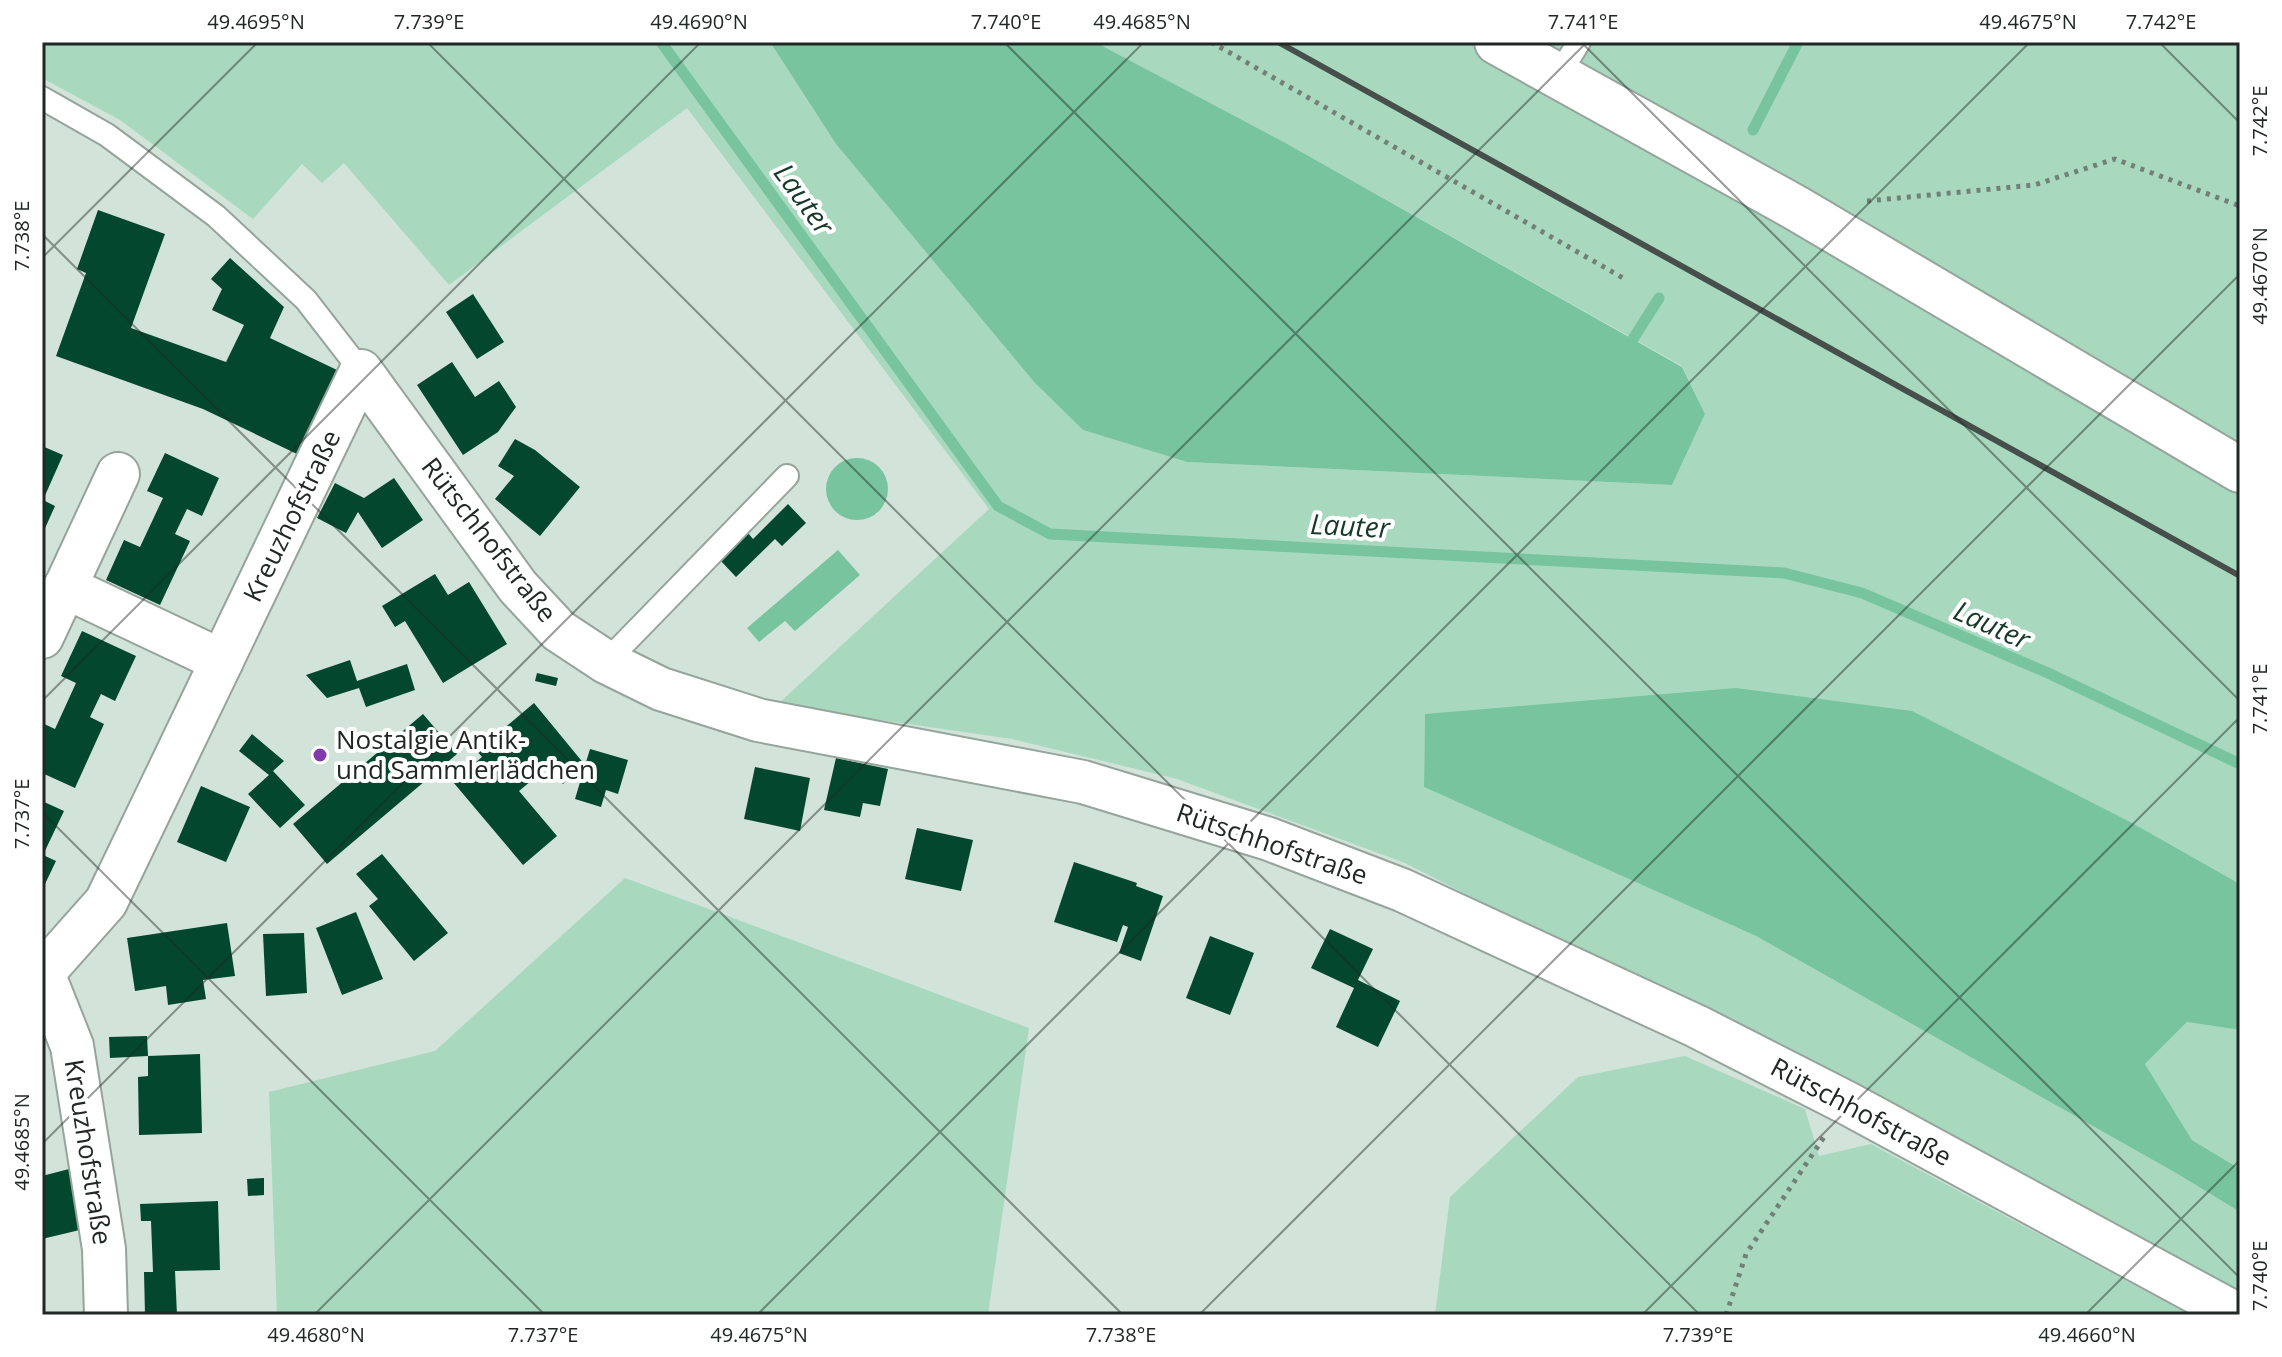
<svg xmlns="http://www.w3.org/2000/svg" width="2282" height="1357" viewBox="0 0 2282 1357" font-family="'Open Sans',sans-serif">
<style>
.green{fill:#a8d9bf}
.water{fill:#77c49e}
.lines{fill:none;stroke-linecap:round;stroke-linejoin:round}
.stream{stroke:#77c49e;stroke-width:11}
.building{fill:#04472f}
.service-casing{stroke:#95a49c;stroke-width:26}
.minor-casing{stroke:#95a49c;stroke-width:46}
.tertiary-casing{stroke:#95a49c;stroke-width:48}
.path{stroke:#747f78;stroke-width:5;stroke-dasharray:4 6;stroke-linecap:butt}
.service{stroke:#fff;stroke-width:22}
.minor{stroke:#fff;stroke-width:42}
.tertiary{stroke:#fff;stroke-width:44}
.rail{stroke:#464f4a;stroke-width:6}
.ticks{fill:none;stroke:#212724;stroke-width:2;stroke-opacity:0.45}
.poi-dot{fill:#8139ab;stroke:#fff;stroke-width:3}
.labels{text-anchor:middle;stroke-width:8;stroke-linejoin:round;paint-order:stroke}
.street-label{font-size:26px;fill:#212724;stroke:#fff}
.poi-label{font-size:26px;fill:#212724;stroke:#fff;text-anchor:start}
.water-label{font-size:28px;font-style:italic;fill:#163929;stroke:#fff}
.neatline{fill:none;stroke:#212724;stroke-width:3}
.ticks-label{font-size:20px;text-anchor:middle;fill:#212724}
</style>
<rect width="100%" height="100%" fill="#d2e3d9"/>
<g class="green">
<path d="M42,42h728l66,102 198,238 49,48 104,32 485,23 33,-71 -23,-48 -400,-225 -187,-99h1145v842l-106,-60 -709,-110 -1,73 332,149 420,237 64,39v84l-537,-281 -298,-152 -228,-84 -165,-40 -235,-34 212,-196 -302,-401 -238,177 -105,-122 -22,20 -20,-19 -49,55 -133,-99 -78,-42z"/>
<path d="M625,878l404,150 -41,287h-711l-8,-223 166,-41z"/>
<path d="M2187,1022l53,8v139l-48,-29 -47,-76z"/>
<path d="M1685,1056l120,53 14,47 52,-12 319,171h-755l15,-118 128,-120z"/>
</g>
<g class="water">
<path d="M770,42h325l187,99 400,226 23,47 -33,71 -485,-23 -104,-32 -49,-48 -198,-238z"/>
<circle cx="857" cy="489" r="31"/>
<path d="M838,550l22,25 -65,56 -10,-10 -26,21 -12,-14z"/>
<path d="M1736,688l176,23 222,113 106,60v146l-53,-8 -42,42 47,76 48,29v43l-64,-39 -420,-237 -332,-149 1,-73z"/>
</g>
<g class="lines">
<g class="stream">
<path d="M661,42l337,464 52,28 734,39 78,20 186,80 192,91"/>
<path d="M1753,130l45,-88"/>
<path d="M1633,339l26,-41"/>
</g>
</g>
<g class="building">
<path d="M98,210l67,24 -34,94 95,34 18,-37 -32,-15 10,-21 -11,-10 19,-21 54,49 -14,31 67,32 -40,84 -94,-45 -147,-53 30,-83 -9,-4z"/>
<path d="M473,294l31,48 -27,17 -31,-47z"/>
<path d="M452,362l23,35 24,-16 17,26 -18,25 -35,23 -46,-70z"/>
<path d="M515,439l20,11 45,37 -40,49 -45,-37 19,-23 -16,-10z"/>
<path d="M42,446l21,9 -20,45 12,6 -13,29z"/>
<path d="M165,453l54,25 -17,38 -15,-7 -12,25 15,7 -30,64 -54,-25 18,-40 16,7 23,-49 -16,-7z"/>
<path d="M394,478l29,42 -41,28 -24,-36 -12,21 -29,-15 18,-35 29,15z"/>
<path d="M788,504l18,19 -24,23 -7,-7 -39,38 -16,-17 28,-27 5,6z"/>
<path d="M435,574l13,21 21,-13 38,62 -64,39 -38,-62 -10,6 -13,-21z"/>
<path d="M82,631l54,25 -21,45 -14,-7 -11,23 14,7 -29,64 -33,-15v-50l13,6 21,-46 -15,-7z"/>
<path d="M350,660l7,21 50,-17 8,26 -49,17 -7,-19 -32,10 -21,-23z"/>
<path d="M537,673l21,5 -2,8 -21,-5z"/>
<path d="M534,703l51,62 -22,19 -14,-18 -30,25 38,45 -34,29 -70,-83 29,-25 -5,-6z"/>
<path d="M423,714l34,40 -130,110 -34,-40z"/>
<path d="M252,734l32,27 -11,10 32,34 -25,23 -32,-34 21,-19 -30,-24z"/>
<path d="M590,749l38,11 -10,34 -12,-4 -5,17 -26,-8z"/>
<path d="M836,758l52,11 -8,37 -17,-3 -3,14 -36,-7z"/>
<path d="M755,767l55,11 -10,53 -56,-12z"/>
<path d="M201,786l49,21 -24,55 -49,-20z"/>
<path d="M42,801l22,10 -21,44 13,6 -11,23 -3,-1z"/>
<path d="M917,828l56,12 -12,51 -56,-12z"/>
<path d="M382,854l66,79 -34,28 -45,-55 9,-7 -22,-25z"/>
<path d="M1074,862l63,21 -1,3 27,10 -22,65 -22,-8 9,-26 -5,-2 -6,17 -63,-20z"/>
<path d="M356,912l27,67 -41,16 -26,-67z"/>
<path d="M227,923l8,53 -32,4 3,19 -38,6 -2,-19 -31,5 -8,-53z"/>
<path d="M1330,929l43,20 -15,31 42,21 -22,46 -42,-20 18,-39 -43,-20z"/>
<path d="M304,933l3,60 -41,3 -3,-62z"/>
<path d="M1210,936l44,17 -24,62 -44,-17z"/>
<path d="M147,1036l1,20 -38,2 -1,-21z"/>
<path d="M200,1054l2,79 -63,2 -1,-58 10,-1v-20z"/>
<path d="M73,1168l15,60 -46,11v-63z"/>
<path d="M264,1178v17l-16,1 -1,-17z"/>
<path d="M218,1201l2,69 -45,1 2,44h-32l-1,-43h9l-2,-51h-10l-1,-17z"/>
</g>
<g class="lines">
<g class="service-casing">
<g id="service">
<path d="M1558,76l21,-34"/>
<path d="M42,98l65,37 109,81 90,84 55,71"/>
<path d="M606,662l181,-186"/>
</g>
</g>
<g class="minor-casing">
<g id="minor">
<path d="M65,587l157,74"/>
<path d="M42,637l76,-163"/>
<path d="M106,1315l-2,-66 -32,-203 -29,-73 63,-71 255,-531 157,216 41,44 47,31 55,27 97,31 325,62 186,57 133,51 294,136 151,77 391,212"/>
</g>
</g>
<g class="tertiary-casing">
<path id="tertiary" d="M1497,42l299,166 444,262"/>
</g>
<g class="path">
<path d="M1211,42l412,236"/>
<path d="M1867,201l167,-16 81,-26 125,47"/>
<path d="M1726,1315l20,-61 80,-120"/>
</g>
<use href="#service" class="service"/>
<use href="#minor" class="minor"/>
<use href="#tertiary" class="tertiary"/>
<path class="rail" d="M1278,42l962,534"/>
</g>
<path class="ticks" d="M427,42l1273,1273M1004,42l1236,1236M1581,42l659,659M2159,42l81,81M42,234l1081,1081M42,258l216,-216M42,701l659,-659M42,812l503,503M42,1144l1102,-1102M314,1315l1273,-1273M757,1315l1273,-1273M1199,1315l1041,-1041M1642,1315l598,-598M2085,1315l155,-155"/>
<circle class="poi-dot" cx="320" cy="755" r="8"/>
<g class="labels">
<g class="street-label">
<text transform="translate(292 516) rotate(-64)" y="9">Kreuzhofstraße</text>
<text transform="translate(489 540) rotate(52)" y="9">Rütschhofstraße</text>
<text transform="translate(1272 844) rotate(19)" y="9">Rütschhofstraße</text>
<text transform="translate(1861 1112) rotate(28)" y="9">Rütschhofstraße</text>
<text transform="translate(88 1152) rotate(81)" y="9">Kreuzhofstraße</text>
</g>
<g class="poi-label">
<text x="336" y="749">Nostalgie Antik-<tspan x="336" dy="30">und Sammlerlädchen</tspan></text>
</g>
<g class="water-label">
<text transform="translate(804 199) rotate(54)" y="10">Lauter</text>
<text transform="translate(1350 526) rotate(3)" y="10">Lauter</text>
<text transform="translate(1992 625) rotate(24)" y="10">Lauter</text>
</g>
</g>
<rect width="2282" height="1357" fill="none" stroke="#ffffff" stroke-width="88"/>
<rect x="44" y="44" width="2194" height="1269" class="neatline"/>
<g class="ticks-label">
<text x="256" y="29">49.4695°N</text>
<text x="429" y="29">7.739°E</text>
<text x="699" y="29">49.4690°N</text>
<text x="1006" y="29">7.740°E</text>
<text x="1142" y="29">49.4685°N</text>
<text x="1583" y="29">7.741°E</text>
<text x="2028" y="29">49.4675°N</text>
<text x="2161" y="29">7.742°E</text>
<text transform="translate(2260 121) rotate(-90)" y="7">7.742°E</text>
<text transform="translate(22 236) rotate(-90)" y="7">7.738°E</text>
<text transform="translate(2260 276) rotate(-90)" y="7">49.4670°N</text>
<text transform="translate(2260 699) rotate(-90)" y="7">7.741°E</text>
<text transform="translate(22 814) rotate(-90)" y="7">7.737°E</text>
<text transform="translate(22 1142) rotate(-90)" y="7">49.4685°N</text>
<text transform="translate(2260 1276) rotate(-90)" y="7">7.740°E</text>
<text x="316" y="1342">49.4680°N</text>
<text x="543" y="1342">7.737°E</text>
<text x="759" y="1342">49.4675°N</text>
<text x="1121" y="1342">7.738°E</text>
<text x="1698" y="1342">7.739°E</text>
<text x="2087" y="1342">49.4660°N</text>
</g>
</svg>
